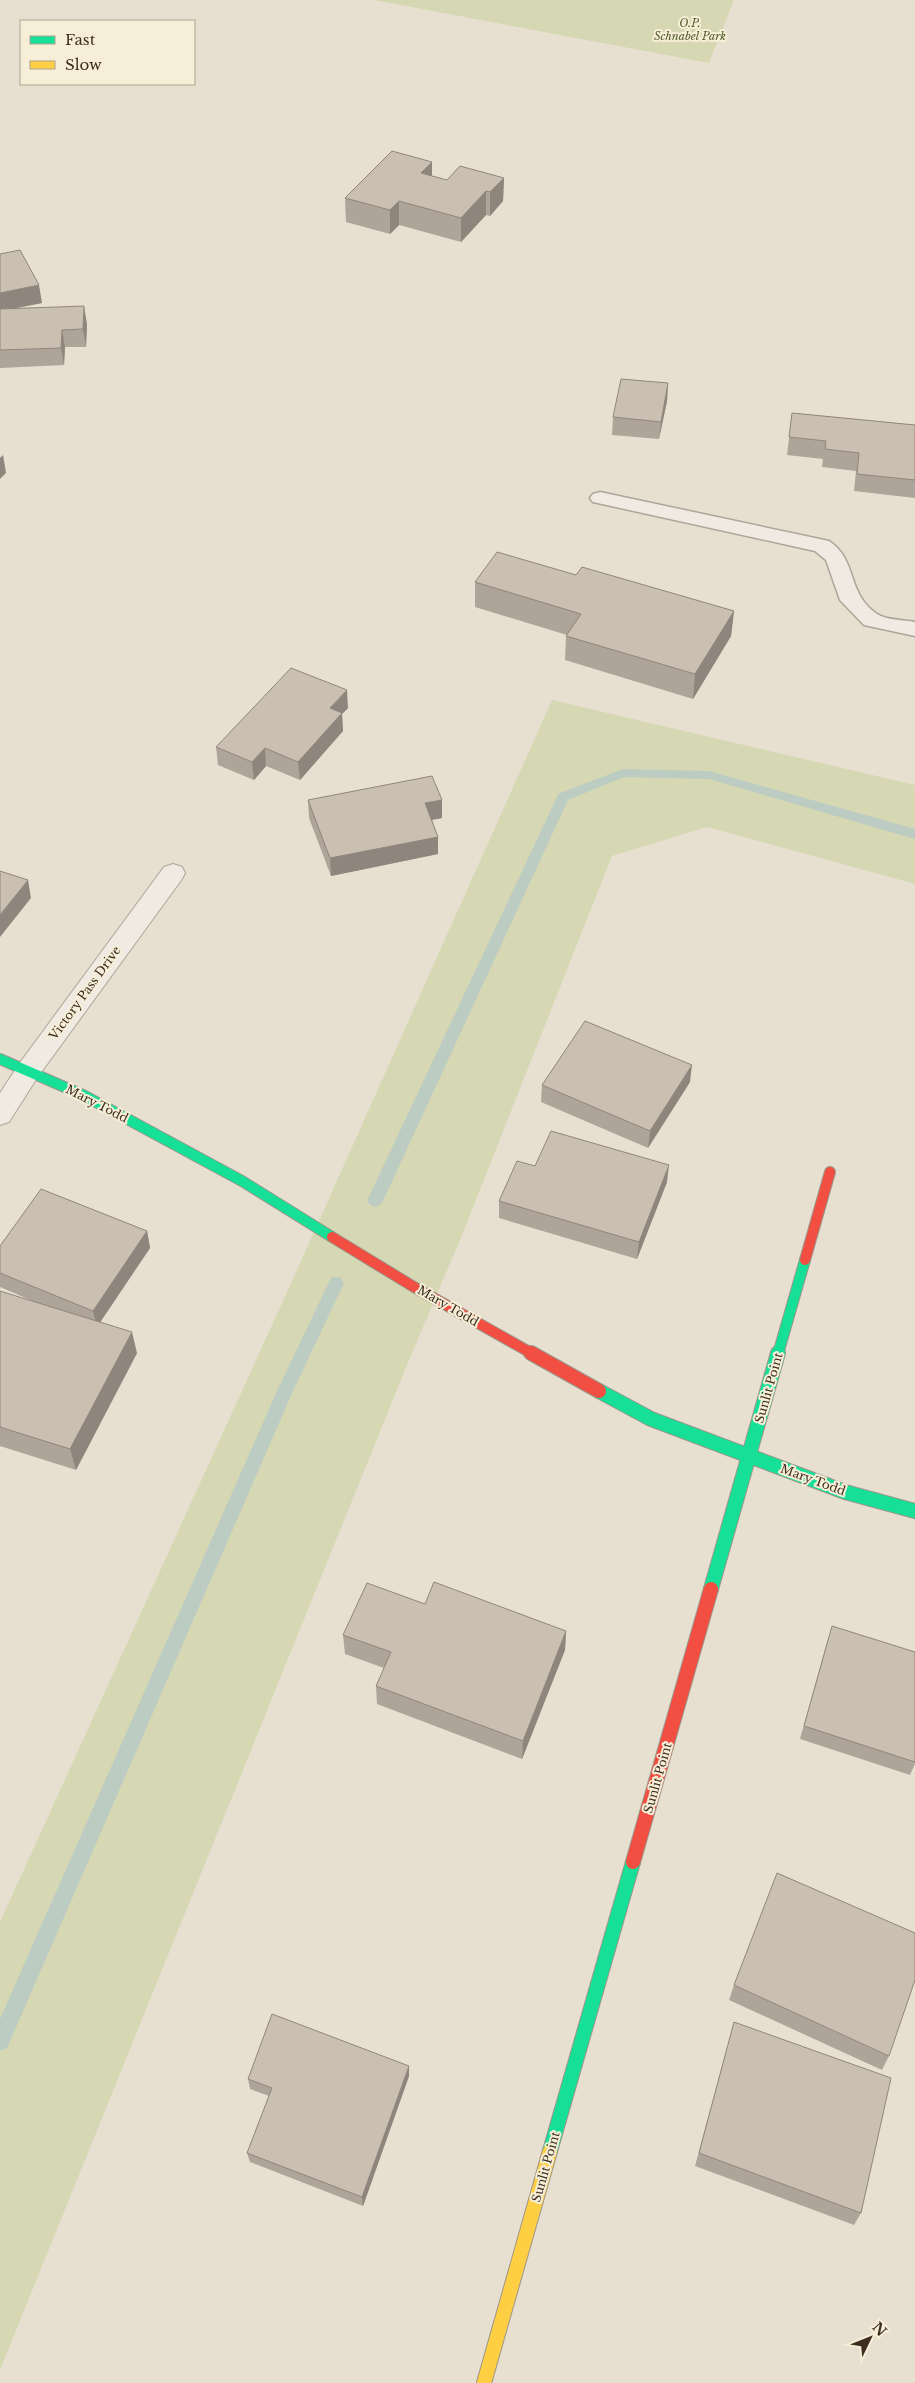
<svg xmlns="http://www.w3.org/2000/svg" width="915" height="2383" viewBox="0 0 915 2383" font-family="'Libre Baskerville',serif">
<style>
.green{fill:#d6d7b3}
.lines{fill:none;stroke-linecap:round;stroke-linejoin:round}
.stream{fill:#bcccc2;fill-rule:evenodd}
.lane-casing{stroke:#ada599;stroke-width:3}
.street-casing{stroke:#ada599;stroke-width:2}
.fast-far1-casing{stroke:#9c958a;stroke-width:12}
.fast-casing{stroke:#9c958a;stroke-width:16}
.slow-casing{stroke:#9c958a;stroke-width:16}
.jam-far1-casing{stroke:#9c958a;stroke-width:12}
.jam-casing{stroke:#9c958a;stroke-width:16}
.lane{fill:#efebe3;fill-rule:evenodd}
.street{fill:#efebe3;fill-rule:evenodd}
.fast-far1{stroke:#16e098;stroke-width:10}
.fast{stroke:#16e098;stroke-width:14}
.slow{stroke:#ffcf43;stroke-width:14}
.jam-far1{stroke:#f24e42;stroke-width:10}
.jam{stroke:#f24e42;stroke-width:14}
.wall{fill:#afa499}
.shaded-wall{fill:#8e867d}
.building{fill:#cbbfb2;stroke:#8e867d}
.labels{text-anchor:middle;stroke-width:4;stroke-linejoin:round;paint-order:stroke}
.far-park-label{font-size:11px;font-style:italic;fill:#4d5a26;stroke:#f7eed8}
.street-label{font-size:12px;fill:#3d2e20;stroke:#f7eed8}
</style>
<rect width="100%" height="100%" fill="#e7e0d1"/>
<g class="green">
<path d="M374,0h360l-25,63z"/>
<path d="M552,700l363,85v99l-208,-57 -95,29 -150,379 -55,130 -407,1005v-448l293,-643z"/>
</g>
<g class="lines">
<g class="stream">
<path d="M623,769l86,2 206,58v10l-206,-60 -85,-2 -56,23 -185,401 -3,4 -5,2 -5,-2 -3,-4 190,-404 1,-3z"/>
<path d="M336,1277l5,1 3,5 -51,108 -286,657 -7,3v-32l277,-628 54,-113z"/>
</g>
<g class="lane-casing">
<path id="lane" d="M600,492l229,49c29,19 17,52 48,73 9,6 27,6 38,8v14l-51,-11 -24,-25 -14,-40 -11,-9 -222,-49 -3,-4 3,-4z"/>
</g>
<g class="street-casing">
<path id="street" d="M173,864l9,3 3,6 -3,6 -145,199 -28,44 -9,3v-32l19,-29 145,-197z"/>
</g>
<g class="fast-far1-casing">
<g id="fast-far1">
<path d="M0,1059l83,36 159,86 90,56"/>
<path d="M778,1354l27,-94"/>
</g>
</g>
<g class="fast-casing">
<g id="fast">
<path d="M599,1391l52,28 194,73 70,19"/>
<path d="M711,1589l67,-236"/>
<path d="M550,2151l83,-289"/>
</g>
</g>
<g class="slow-casing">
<path id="slow" d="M484,2383l66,-232"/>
</g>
<g class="jam-far1-casing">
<g id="jam-far1">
<path d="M332,1237l82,50 119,67"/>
<path d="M805,1260l25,-88"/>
</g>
</g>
<g class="jam-casing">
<g id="jam">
<path d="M531,1353l68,38"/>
<path d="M633,1862l78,-273"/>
</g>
</g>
<use href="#lane" class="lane"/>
<use href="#street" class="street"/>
<use href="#fast-far1" class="fast-far1"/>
<use href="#fast" class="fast"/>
<use href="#slow" class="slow"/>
<use href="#jam-far1" class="jam-far1"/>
<use href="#jam" class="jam"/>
</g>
<g class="wall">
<path d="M432,162v14l15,4 57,-2 -1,23 -13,15 -4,-1 -25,27 -62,-17 -9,9 -44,-12 -1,-24z"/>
<path d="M0,254l42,49 -30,6 75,15 -1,23h-21l-1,18 -64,3z"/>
<path d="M668,383l-1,18 -8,38 -47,-4 1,-18z"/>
<path d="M792,413l123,12v73l-61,-7 2,-20 -34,-4 1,-8 -36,-4z"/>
<path d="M576,575l158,36 -3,25 -38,63 -128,-39 1,-24 1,-1 -92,-28v-25z"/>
<path d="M348,708l-6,6 1,17 -43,49 -34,-14 -12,14 -36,-15 -2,-18z"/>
<path d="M308,800h134v18l-10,2 6,17v17l-107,22 -22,-58z"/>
<path d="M690,1082l-42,66 -107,-46 1,-17z"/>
<path d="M535,1166l132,16 -30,77 -138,-41v-17z"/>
<path d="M147,1231l3,17 -50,74 37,31 -61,117 -76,-24v-155l35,11 -35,-15v-41z"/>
<path d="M425,1604l141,27 -1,19 -43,109 -145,-55 -1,-18 8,-18 -39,-14 -2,-19z"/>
<path d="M828,1639l87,13v112l-5,11 -110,-36z"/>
<path d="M734,1985l155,71 -7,14 -153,-70z"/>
<path d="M734,2022l127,191 -7,12 -159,-59 35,-129z"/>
<path d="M409,2076l-46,130 -113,-44 -3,-9 22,-57 -19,-7 -2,-10z"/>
</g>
<g class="shaded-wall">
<path d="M432,162v24l-11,-13z"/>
<path d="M504,178l-1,23 -13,15v-24z"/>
<path d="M486,191v24l-25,27v-24z"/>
<path d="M399,201v24l-9,9v-24z"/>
<path d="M39,285l3,18 -42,8v-18z"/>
<path d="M84,306l3,18 -1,23 -3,-18z"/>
<path d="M62,330l3,17 -1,18 -3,-17z"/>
<path d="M668,383l-1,18 -8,38 2,-17z"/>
<path d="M3,455l3,18 -6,6v-21z"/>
<path d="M734,611l-3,25 -38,63 2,-25z"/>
<path d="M347,690l1,18 -6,6 1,17 -43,49 -2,-18 32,-54z"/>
<path d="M265,748l1,18 -12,14 -2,-18z"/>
<path d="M442,800v18l-16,3 -1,-18z"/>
<path d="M438,837v17l-107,22 -1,-18z"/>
<path d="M28,880l3,18 -31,39v-22z"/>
<path d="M692,1065l-2,17 -42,66 2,-17z"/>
<path d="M669,1165l-2,17 -30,77 2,-17z"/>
<path d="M147,1231l3,17 -53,79 -4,-16z"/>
<path d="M132,1332l5,21 -61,117 -6,-21z"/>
<path d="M566,1631l-1,19 -43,109 1,-18z"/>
<path d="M409,2066v10l-46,130 -1,-9z"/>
</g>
<g class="building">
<path d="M392,151l40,11 -11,11 26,7 13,-14 44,12 -14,14 -4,-1 -25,27 -62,-17 -9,9 -45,-12z"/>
<path d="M20,250l19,35 -39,8v-39z"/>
<path d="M84,306l-1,23 -21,1 -1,18 -61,2v-41z"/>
<path d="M621,379l47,4 -7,39 -48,-5z"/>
<path d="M792,413l123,12v55l-58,-6 2,-21 -34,-4 1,-8 -37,-4z"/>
<path d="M497,552l79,23 6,-8 152,44 -39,63 -129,-38 15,-22 -106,-32z"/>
<path d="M291,668l56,22 -17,18 12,5 -44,49 -33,-14 -13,14 -36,-15z"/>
<path d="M432,776l10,24 -17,3 13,34 -108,21 -22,-58z"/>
<path d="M0,871l28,9 -28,35z"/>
<path d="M585,1021l107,44 -42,66 -108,-46z"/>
<path d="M551,1131l118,34 -30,77 -140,-41 18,-40 18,5z"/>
<path d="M41,1189l106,42 -54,80 -93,-38v-27z"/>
<path d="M0,1291l132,41 -62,117 -70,-22z"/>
<path d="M434,1582l132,49 -43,110 -147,-55 15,-34 -48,-17 24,-52 58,21z"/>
<path d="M832,1626l83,26v110l-111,-36z"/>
<path d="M777,1873l138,60v47l-26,76 -155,-71z"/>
<path d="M272,2014l137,52 -47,131 -115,-44 25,-65 -24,-9z"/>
<path d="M734,2022l157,56 -30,135 -162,-60z"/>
</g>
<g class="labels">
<g class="far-park-label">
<text x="690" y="27">O.P.<tspan x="690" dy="13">Schnabel Park</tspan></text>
</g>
<g class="street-label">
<text transform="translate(85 993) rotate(-54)" y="4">Victory Pass Drive</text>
<text transform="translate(97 1104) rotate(27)" y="4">Mary Todd</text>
<text transform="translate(448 1306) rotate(30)" y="4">Mary Todd</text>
<text transform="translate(769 1388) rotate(-74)" y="4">Sunlit Point</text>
<text transform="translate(813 1480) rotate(20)" y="4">Mary Todd</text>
<text transform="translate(658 1778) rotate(-74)" y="4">Sunlit Point</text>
<text transform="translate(546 2167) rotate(-74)" y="4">Sunlit Point</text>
</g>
</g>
<rect x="20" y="20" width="175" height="65" fill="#f7eed8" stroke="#ada18e"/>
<rect x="30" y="36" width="25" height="8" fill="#16e098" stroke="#ada18e"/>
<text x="65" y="45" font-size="15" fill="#3d2e20">Fast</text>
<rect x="30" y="61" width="25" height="8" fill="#ffcf43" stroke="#ada18e"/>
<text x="65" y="70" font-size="15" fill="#3d2e20">Slow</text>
<g transform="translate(870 2338) rotate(47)" stroke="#f7eed8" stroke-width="4" paint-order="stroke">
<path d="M0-4L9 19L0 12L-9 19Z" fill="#3d2e20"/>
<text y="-8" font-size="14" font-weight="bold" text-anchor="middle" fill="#3d2e20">N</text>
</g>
</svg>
